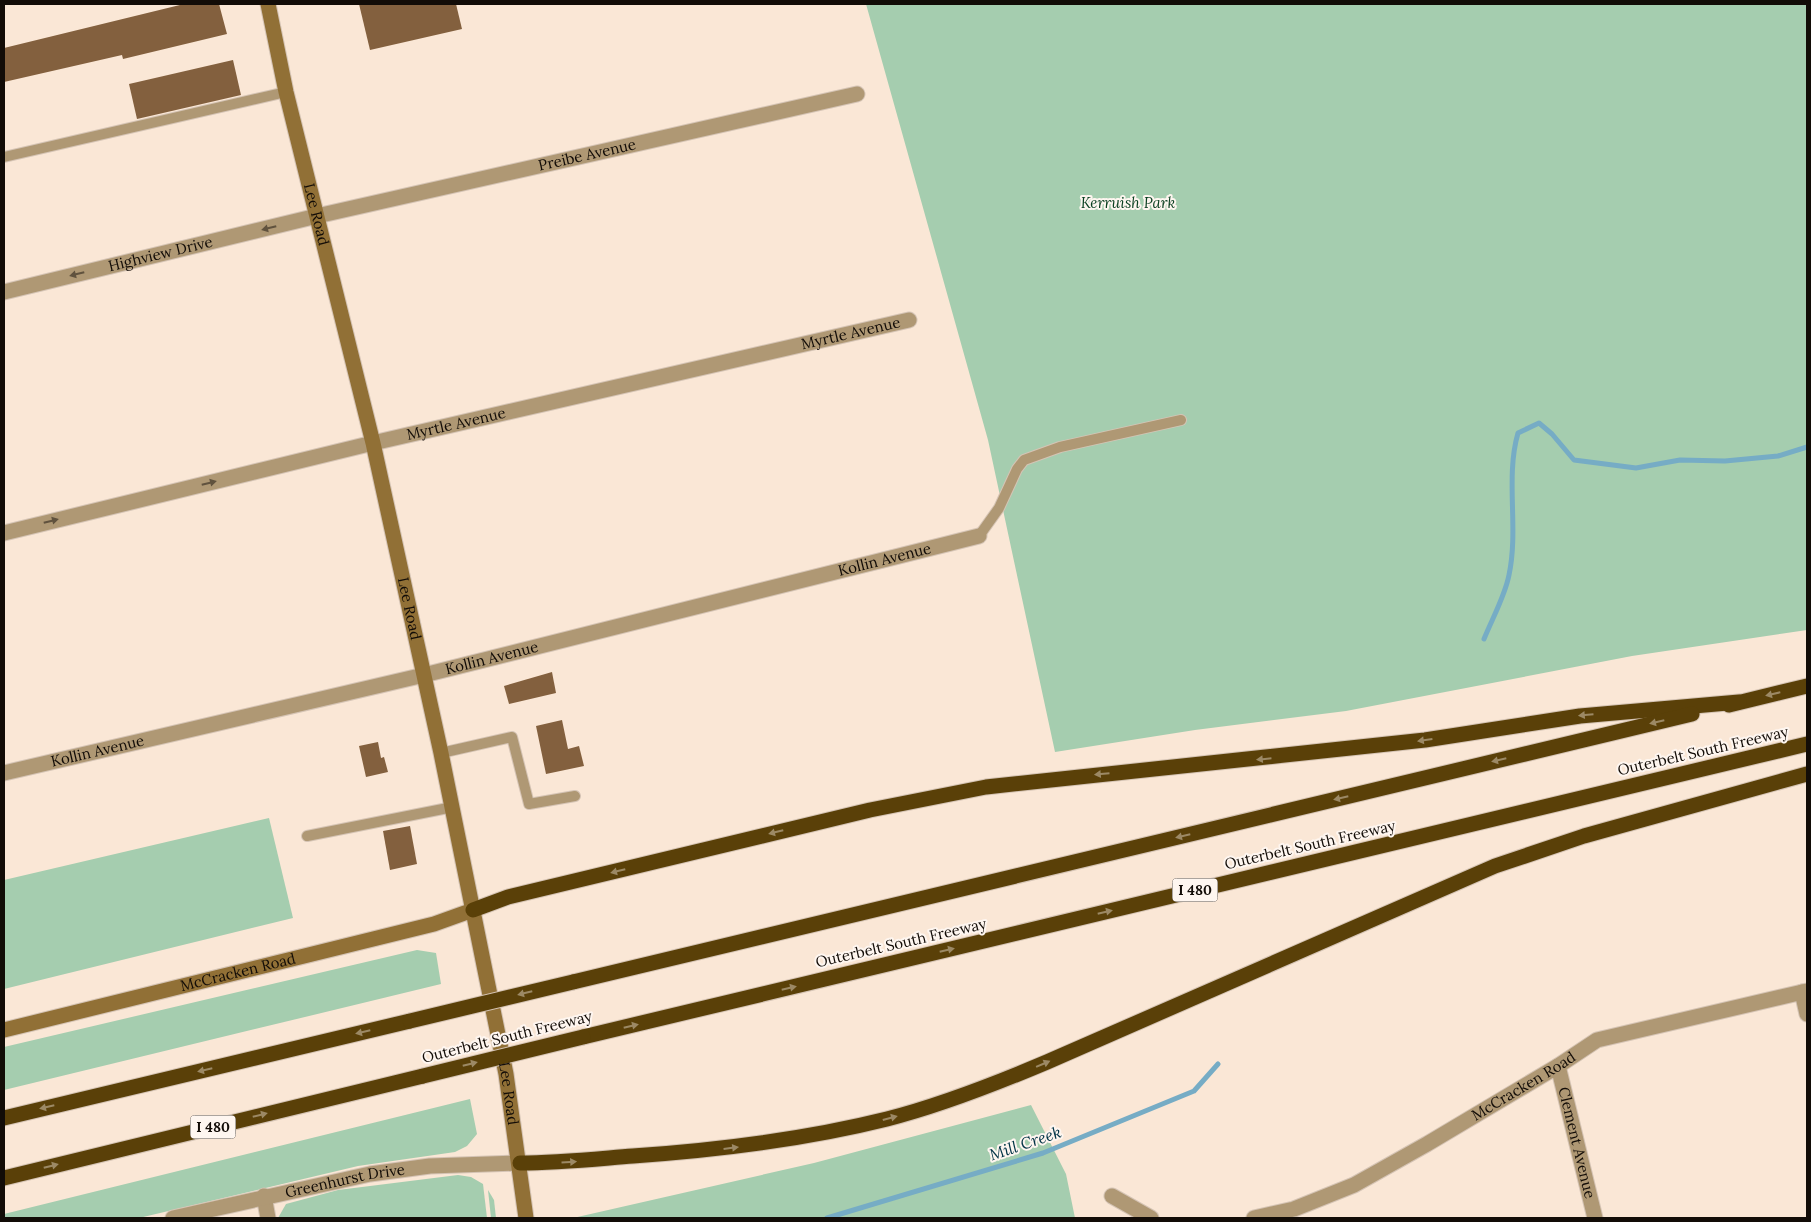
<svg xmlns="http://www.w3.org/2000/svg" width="1811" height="1222" viewBox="0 0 1811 1222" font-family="Lora,serif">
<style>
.green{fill:#a5cdaf}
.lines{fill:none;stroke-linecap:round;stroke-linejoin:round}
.stream{stroke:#76acc5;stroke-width:5}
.building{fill:#83603e}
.lane-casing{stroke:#d5c4b5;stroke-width:12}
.street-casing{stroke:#d5c4b5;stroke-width:17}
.secondary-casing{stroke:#d5c4b5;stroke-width:17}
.highway-casing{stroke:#d5c4b5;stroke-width:17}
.lane{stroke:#af9874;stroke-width:10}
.street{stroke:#af9874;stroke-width:15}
.secondary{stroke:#917036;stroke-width:15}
.highway{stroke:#5a4008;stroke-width:15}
.highway-bridge-casing{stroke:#d5c4b5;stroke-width:17;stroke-linecap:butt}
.highway-bridge{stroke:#5a4008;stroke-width:15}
.oneway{fill:#60523e}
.oneway2{fill:#9c8965}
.labels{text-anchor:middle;stroke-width:4;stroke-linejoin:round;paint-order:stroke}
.shield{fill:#fef6f0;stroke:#59524d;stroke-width:1}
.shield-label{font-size:14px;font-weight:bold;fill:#120c07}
.street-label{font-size:15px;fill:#120c07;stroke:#fef6f0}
.park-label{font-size:15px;font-style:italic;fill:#083f1f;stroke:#fef6f0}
.water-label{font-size:16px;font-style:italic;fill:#013345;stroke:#fef6f0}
</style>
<rect width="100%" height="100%" fill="#fae7d6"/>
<g class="green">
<path d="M866,4h941v626l-175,26 -286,55 -151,19 -140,22 -67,-312z"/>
<path d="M269,818l24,100 -289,71v-109z"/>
<path d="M417,950l19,3 5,31 -437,106v-43z"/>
<path d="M470,1099l7,35 -10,12 -12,6 -97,14 -219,52h-135v-4z"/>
<path d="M1031,1105l35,69 9,44h-502l241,-55z"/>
<path d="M458,1175l13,2 12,7 4,34h-209l8,-14 52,-14z"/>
<path d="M488,1190l6,10 2,18h-5z"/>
</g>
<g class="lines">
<g class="stream">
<path d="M1484,639c8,-20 21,-43 25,-64 10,-47 -4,-97 9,-142l21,-10 13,11 22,26 62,8 44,-8 45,1 53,-5 29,-9"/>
<path d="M827,1218l216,-65 151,-62 24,-27"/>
</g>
</g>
<g class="building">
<path d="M184,4h35l8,30 -104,25 -1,-4 -118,27v-34z"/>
<path d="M359,4h97l6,25 -92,21z"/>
<path d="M233,60l8,35 -104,24 -8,-35z"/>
<path d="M552,672l4,21 -47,11 -5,-18z"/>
<path d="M562,720l6,29 11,-3 5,20 -38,8 -10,-48z"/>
<path d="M378,742l3,16 3,-1 4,15 -22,5 -7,-31z"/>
<path d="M410,826l7,38 -27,6 -7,-39z"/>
</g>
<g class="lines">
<g class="lane-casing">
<g id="lane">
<path d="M4,157l282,-65"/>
<path d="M979,536l20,-28 18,-39 7,-9 36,-13 121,-27"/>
<path d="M441,753l71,-16 17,67 46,-8"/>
<path d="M307,836l146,-29"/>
</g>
</g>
<g class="street-casing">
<g id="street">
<path id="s1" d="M4,292l313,-76 540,-122"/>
<path id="s2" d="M4,533l369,-90 536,-123"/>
<path id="s3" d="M4,773l420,-98 555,-139"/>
<path d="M1802,992l5,22"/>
<path id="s4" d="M1558,1066l37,152"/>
<path d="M264,1196l4,22"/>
<path d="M1112,1196l39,22"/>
<path id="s5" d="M173,1218l197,-44 60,-8 90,-3"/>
<path id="s6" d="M1254,1218l40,-9 60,-24 73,-41 131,-78 39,-26 210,-49"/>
</g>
</g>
<g class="secondary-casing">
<g id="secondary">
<path id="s7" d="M268,4l18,88 87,351 68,310 65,321 20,144"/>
<path id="s8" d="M4,1030l430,-106 39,-14"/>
</g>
</g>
<g class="highway-casing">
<g id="highway">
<path d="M1729,705l78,-19"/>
<path d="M473,910l35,-13 362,-87 116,-23 439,-47 155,-24 159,-14"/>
<path d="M573,982l1119,-268"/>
<path d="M583,1037l1224,-293"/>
<path d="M4,1118l406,-97"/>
<path d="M520,1163c38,0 75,-4 113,-7 86,-6 170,-16 254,-37 55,-14 108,-35 160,-57l448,-196 89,-30 223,-62"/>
<path d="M4,1178l419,-102"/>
</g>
</g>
<use href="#lane" class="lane"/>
<use href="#street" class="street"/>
<use href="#secondary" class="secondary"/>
<use href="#highway" class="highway"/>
<g class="highway-bridge-casing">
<g id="highway-bridge">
<path d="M410,1021l163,-39"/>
<path d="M423,1076l160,-39"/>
</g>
</g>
<use href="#highway-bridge" class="highway-bridge"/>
</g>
<defs><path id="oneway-solid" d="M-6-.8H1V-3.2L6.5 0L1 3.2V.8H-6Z" transform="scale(1.25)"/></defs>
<g class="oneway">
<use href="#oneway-solid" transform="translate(269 228) rotate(166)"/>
<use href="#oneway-solid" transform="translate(77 274) rotate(166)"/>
<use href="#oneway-solid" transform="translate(209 483) rotate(-14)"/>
<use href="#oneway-solid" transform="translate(51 521) rotate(-14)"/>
</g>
<g class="oneway2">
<use href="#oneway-solid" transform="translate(1773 694) rotate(167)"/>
<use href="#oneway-solid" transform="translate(1586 715) rotate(175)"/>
<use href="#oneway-solid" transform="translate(1657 722) rotate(167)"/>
<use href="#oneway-solid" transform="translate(1425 740) rotate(172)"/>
<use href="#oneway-solid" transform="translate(1264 759) rotate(174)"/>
<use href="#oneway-solid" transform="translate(1499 760) rotate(167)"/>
<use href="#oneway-solid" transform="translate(1102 774) rotate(175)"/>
<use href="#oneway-solid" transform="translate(1341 798) rotate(167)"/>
<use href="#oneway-solid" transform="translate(776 832) rotate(166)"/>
<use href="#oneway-solid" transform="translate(1183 836) rotate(167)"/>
<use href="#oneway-solid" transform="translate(618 871) rotate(166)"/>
<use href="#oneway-solid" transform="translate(1105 912) rotate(-13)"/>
<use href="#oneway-solid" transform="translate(947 950) rotate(-13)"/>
<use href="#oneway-solid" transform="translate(789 988) rotate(-13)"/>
<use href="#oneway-solid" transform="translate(525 993) rotate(166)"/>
<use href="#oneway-solid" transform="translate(631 1026) rotate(-13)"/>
<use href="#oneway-solid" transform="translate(363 1032) rotate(167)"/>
<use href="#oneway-solid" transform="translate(470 1064) rotate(-14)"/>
<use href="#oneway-solid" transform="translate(1043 1064) rotate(-23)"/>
<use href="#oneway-solid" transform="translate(205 1070) rotate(167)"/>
<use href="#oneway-solid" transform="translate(47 1107) rotate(167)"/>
<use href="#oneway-solid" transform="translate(260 1115) rotate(-14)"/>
<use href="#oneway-solid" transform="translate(890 1118) rotate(-15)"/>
<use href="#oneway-solid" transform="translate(731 1148) rotate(-7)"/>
<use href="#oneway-solid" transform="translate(569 1162) rotate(-4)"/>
<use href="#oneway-solid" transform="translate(51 1166) rotate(-14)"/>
</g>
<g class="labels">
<g class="shield">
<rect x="1172.5" y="878.5" width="45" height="23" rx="4"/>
<rect x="190.5" y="1115.5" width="45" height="23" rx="4"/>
</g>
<g class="shield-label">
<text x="1195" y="895">I 480</text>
<text x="213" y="1132">I 480</text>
</g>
<g class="street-label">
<text dy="5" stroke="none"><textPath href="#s1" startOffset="599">Preibe Avenue</textPath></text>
<text dy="5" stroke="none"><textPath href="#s7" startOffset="216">Lee Road</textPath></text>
<text dy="5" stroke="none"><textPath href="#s1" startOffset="161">Highview Drive</textPath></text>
<text dy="5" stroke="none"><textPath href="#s2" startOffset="870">Myrtle Avenue</textPath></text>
<text dy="5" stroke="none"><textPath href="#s2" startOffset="465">Myrtle Avenue</textPath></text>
<text dy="5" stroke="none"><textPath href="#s3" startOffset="906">Kollin Avenue</textPath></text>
<text dy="5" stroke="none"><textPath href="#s7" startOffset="621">Lee Road</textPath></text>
<text dy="5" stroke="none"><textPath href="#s3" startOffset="501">Kollin Avenue</textPath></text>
<text dy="5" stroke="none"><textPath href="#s3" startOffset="96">Kollin Avenue</textPath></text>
<text transform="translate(1703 751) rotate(-13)" y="5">Outerbelt South Freeway</text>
<text transform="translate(1310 845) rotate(-13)" y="5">Outerbelt South Freeway</text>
<text transform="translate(901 943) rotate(-13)" y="5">Outerbelt South Freeway</text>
<text dy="5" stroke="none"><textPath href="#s8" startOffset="241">McCracken Road</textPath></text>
<text transform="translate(507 1037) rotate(-14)" y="5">Outerbelt South Freeway</text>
<text dy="5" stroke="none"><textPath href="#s6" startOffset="302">McCracken Road</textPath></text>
<text dy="5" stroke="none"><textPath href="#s7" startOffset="1116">Lee Road</textPath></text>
<text dy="5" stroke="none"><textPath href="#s4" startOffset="79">Clement Avenue</textPath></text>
<text dy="5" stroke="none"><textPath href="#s5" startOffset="176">Greenhurst Drive</textPath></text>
</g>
<g class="park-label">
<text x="1128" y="208">Kerruish Park</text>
</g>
<g class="water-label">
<text transform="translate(1025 1143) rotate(-19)" y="6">Mill Creek</text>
</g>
</g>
<rect width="1811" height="1222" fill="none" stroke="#120c07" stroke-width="10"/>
</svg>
